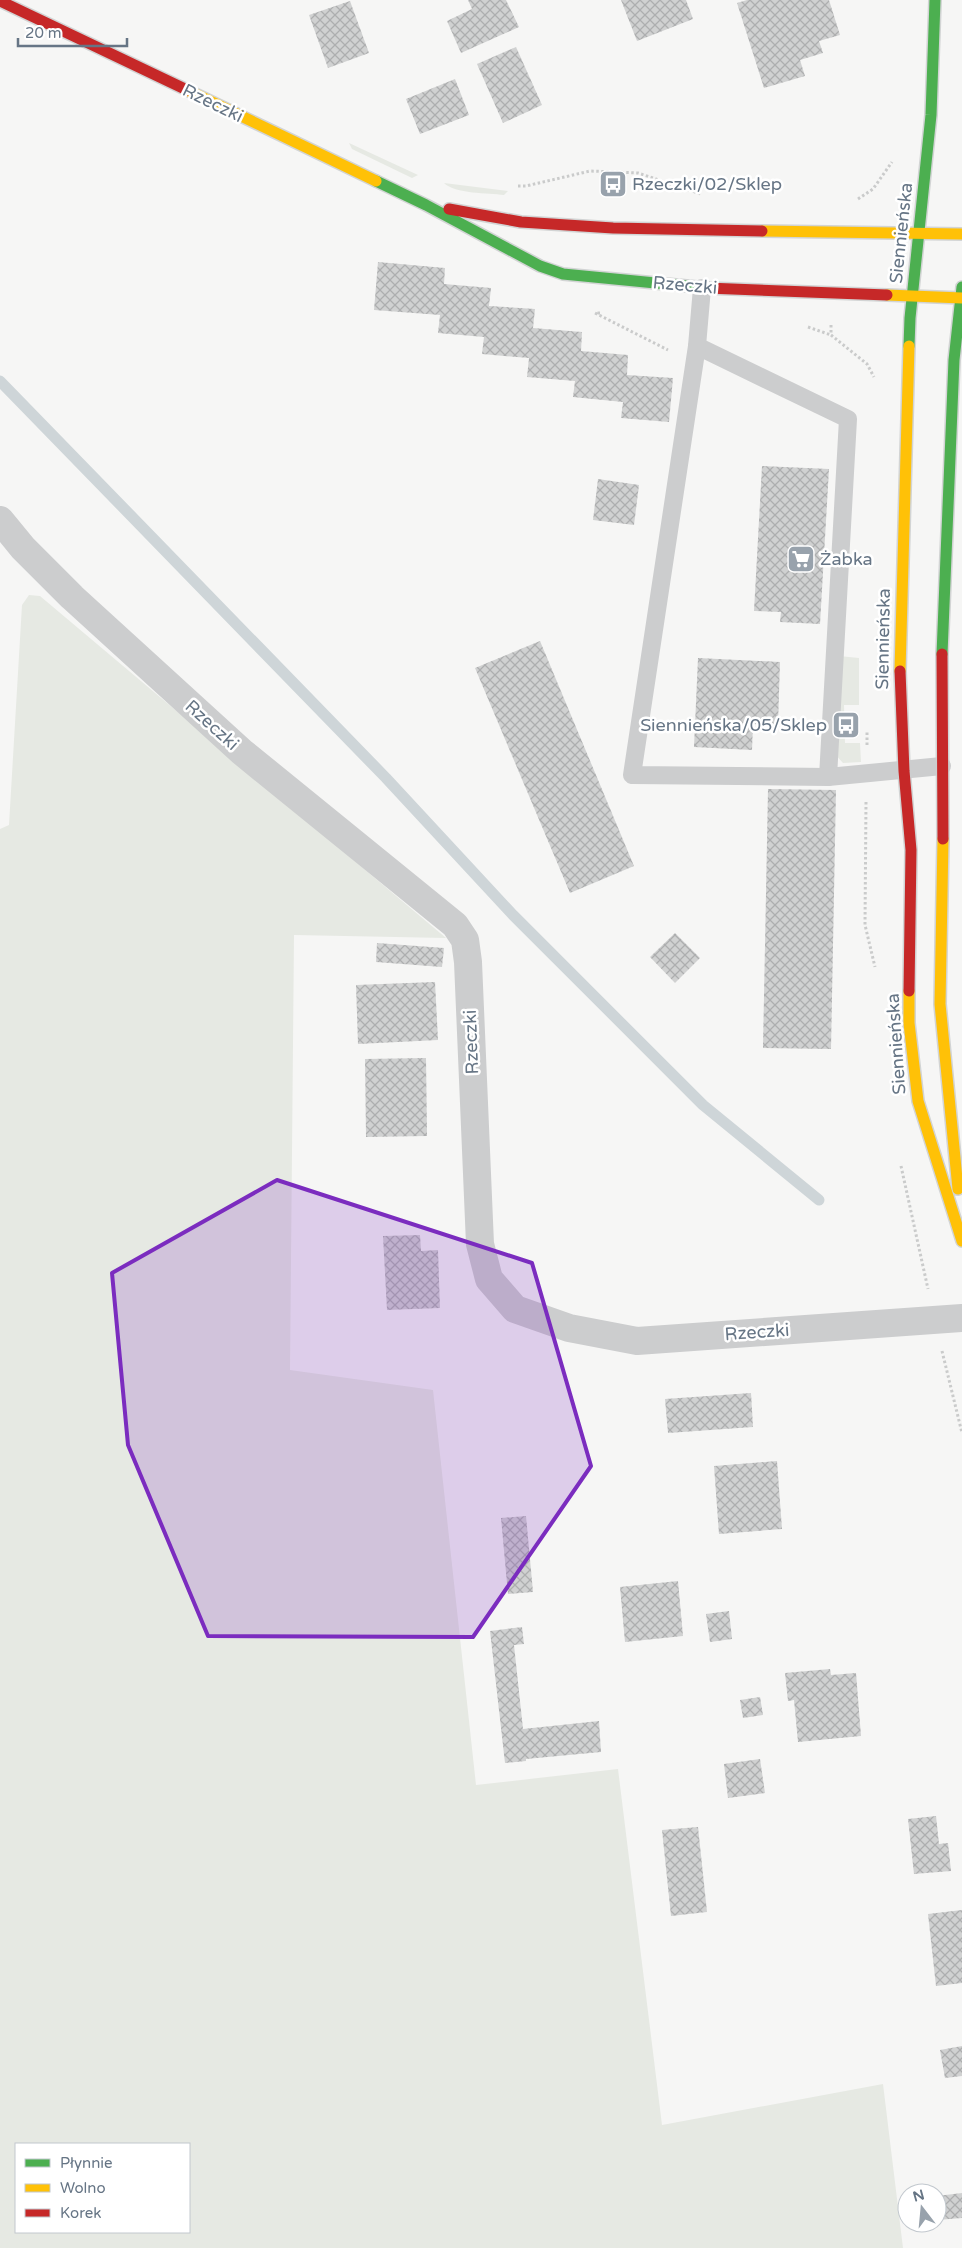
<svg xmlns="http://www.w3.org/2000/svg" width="962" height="2248" viewBox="0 0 962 2248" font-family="'Varela Round',sans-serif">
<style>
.grass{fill:#e6e9e3;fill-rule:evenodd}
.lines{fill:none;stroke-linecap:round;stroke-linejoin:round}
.stream{stroke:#ced5d8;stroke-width:11}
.building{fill:url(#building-cross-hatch)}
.fast-casing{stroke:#d2d4d4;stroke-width:14}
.slow-casing{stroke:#d2d4d4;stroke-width:14}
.jam-casing{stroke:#d2d4d4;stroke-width:14}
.path{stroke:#cacbcb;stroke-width:3;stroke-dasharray:2.5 2.5;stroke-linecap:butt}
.lane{stroke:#cccdce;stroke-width:18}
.street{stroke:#cccdce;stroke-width:28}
.fast{stroke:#4caf50;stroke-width:11}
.slow{stroke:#ffc107;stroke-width:11}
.jam{stroke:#c62828;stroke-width:11}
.marked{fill:#7b2cbf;fill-opacity:0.2;stroke:#7b2cbf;stroke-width:4;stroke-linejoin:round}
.labels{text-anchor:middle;stroke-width:5;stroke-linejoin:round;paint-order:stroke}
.street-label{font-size:18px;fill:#667585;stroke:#fff}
.poi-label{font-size:18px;fill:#667585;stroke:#fff;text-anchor:start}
</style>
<defs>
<pattern id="building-cross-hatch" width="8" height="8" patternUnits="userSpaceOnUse" patternTransform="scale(1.25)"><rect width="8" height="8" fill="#d0d1d1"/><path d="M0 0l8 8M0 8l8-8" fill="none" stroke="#adaeaf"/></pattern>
</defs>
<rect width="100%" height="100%" fill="#f6f6f5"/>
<g class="grass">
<path d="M349,143l69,32 -6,3 -60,-29z"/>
<path d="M444,183l64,8 -4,4c-16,-2 -49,-1 -60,-12z"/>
<path d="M29,595l11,1 406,342 -152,-3 -4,435 143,20 43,395 142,-16 44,356 221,-41 20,164h-903v-1419l9,-4 13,-220zM16,2144h173v88h-173z"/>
<path d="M839,656l20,2v47h-15l1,38h15l1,19 -18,1 -8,-9z"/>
</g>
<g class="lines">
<path class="stream" d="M0,381l386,397 127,137 190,190 116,95"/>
</g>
<g class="building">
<path d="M468,0h38l13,27 -58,26 -14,-32 25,-12z"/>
<path d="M621,0h65l7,19 -56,22z"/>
<path d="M747,0h82l11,35 -21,6 4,12 -23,7 5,16 -41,12 -27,-85z"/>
<path d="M350,1l19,52 -41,15 -19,-53z"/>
<path d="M516,47l26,58 -39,18 -26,-59z"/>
<path d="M455,79l14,36 -49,19 -14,-35z"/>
<path d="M378,262l67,6 -1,16 47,4 -2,18 46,3 -2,19 49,4 -1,19 47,4 -1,20 46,3 -4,44 -48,-4 2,-16 -50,-5 2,-16 -48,-4 2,-19 -47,-4 2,-17 -46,-4 2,-18 -66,-5z"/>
<path d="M762,466l67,3 -9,155 -40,-2 1,-10 -27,-1z"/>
<path d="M598,479l41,6 -5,40 -41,-5z"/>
<path d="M540,641l94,225 -64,27 -95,-225z"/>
<path d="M698,658l82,4 -2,63 -25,-1 -1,26 -58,-3z"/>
<path d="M768,789l68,1 -5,259 -68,-1z"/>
<path d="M675,933l25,25 -25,25 -25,-26z"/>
<path d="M377,943l67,5 -2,19 -66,-5z"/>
<path d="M435,982l3,58 -80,4 -2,-59z"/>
<path d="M426,1058l1,78 -61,1 -1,-78z"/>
<path d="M420,1235l1,16 17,-1 2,58 -53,2 -4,-74z"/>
<path d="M751,1393l2,34 -85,6 -3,-34z"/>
<path d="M777,1461l5,68 -63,5 -5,-68z"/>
<path d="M526,1516l7,76 -25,2 -7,-76z"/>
<path d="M678,1581l5,55 -58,6 -5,-55z"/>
<path d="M729,1611l3,28 -22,3 -4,-28z"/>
<path d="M522,1627l2,17 -10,1 9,84 76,-8 2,31 -75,7v2l-21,2 -15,-132z"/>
<path d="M830,1669l1,6 25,-2 5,63 -63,6 -4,-42 -6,1 -3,-28z"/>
<path d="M760,1697l3,18 -20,3 -3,-18z"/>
<path d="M760,1759l5,34 -37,5 -4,-34z"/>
<path d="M936,1816l3,28 9,-1 3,28 -37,3 -6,-55z"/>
<path d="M698,1827l9,85 -36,4 -9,-86z"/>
<path d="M962,1910v73l-26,3 -8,-72z"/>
<path d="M962,2046v30l-17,2 -5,-28z"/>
<path d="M962,2193v25l-25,2v-24z"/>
</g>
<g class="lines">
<g class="fast-casing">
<g id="fast">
<path d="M376,181l50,24 114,61 23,8 144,14"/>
<path d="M909,346l1,-28 21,-203 4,-115"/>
<path d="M942,654l12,-294 8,-73"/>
</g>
</g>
<g class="slow-casing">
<g id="slow">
<path d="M187,90l189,91"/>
<path d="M762,231l200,3"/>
<path d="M887,295l75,3"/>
<path d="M900,671l9,-325"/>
<path d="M943,839l-3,165 18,185"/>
<path d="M909,991v32l9,78 44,140"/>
</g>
</g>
<g class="jam-casing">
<g id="jam">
<path d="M0,1l187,89"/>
<path d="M449,209l72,13 92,6 149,3"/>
<path d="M707,288l180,7"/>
<path d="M942,654l1,185"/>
<path d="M900,671l4,100 7,79 -2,141"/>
</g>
</g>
<g class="path">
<path d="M518,186h8l64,-15 48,2 63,21"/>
<path d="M858,199l15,-10 19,-27"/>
<path d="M600,313h-5l73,37"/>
<path d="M831,325v10l36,29 7,13"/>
<path d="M808,327l23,8"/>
<path d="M867,745v-13"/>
<path d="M866,802l-1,123 10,42"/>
<path d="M901,1166l27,123"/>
<path d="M942,1351l20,82"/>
</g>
<g class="lane">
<path d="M702,288l-5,58 151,73 -20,358"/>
<path d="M697,346l-65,429 196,2 114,-11"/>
</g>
<path class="street" d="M0,520l23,28 49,49 170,155 213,173 10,15 3,22 12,282 9,35 26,30 54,19 68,13 325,-23"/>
<use href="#fast" class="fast"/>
<use href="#slow" class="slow"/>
<use href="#jam" class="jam"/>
</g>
<path class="marked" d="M277,1180l255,83 59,203 -118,171 -265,-1 -80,-191 -16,-172z"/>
<defs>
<g id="bus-square" transform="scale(1.4375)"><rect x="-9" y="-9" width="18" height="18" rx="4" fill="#98a2ac" stroke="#fff"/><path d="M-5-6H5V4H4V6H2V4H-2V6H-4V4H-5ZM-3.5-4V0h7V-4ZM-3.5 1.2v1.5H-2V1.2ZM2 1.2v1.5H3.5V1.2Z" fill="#fff"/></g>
<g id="supermarket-square" transform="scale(1.4375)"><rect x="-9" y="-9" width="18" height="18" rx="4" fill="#98a2ac" stroke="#fff"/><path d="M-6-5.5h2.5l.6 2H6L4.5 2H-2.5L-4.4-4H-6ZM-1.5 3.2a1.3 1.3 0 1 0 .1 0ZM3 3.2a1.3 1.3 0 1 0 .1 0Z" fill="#fff"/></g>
</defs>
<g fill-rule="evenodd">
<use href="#bus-square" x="613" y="184"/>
<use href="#supermarket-square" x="801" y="559"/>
<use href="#bus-square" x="846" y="725"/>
</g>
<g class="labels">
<g class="street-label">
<text transform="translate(213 103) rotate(26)" y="6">Rzeczki</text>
<text transform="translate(901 233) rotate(-84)" y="6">Siennieńska</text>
<text transform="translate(685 285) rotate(5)" y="6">Rzeczki</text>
<text transform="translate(883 639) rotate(-89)" y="6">Siennieńska</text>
<text transform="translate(212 725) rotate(42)" y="6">Rzeczki</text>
<text transform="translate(471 1042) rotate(-92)" y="6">Rzeczki</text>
<text transform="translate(896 1044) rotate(-94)" y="6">Siennieńska</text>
<text transform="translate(757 1332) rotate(-4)" y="6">Rzeczki</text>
</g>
<g class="poi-label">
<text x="632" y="190">Rzeczki/02/Sklep</text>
<text x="820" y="565">Żabka</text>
<text x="827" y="731" text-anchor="end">Siennieńska/05/Sklep</text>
</g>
</g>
<rect x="15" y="2143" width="175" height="90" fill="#ffffff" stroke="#c2c8ce"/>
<rect x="25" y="2159" width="25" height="8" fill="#4caf50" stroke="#c2c8ce"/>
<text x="60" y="2168" font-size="15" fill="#667585">Płynnie</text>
<rect x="25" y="2184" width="25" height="8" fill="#ffc107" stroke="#c2c8ce"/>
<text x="60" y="2193" font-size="15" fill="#667585">Wolno</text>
<rect x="25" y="2209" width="25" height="8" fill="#c62828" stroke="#c2c8ce"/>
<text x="60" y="2218" font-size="15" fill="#667585">Korek</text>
<g transform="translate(922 2208) rotate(344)"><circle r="24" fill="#ffffff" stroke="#c2c8ce"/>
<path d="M0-4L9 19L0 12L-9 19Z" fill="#98a2ac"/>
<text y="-8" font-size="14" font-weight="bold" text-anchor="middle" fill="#667585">N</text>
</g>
<path d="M18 38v8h109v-8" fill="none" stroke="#667585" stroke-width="2.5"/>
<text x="25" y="38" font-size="15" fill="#667585" stroke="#ffffff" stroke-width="4" paint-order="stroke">20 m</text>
</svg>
